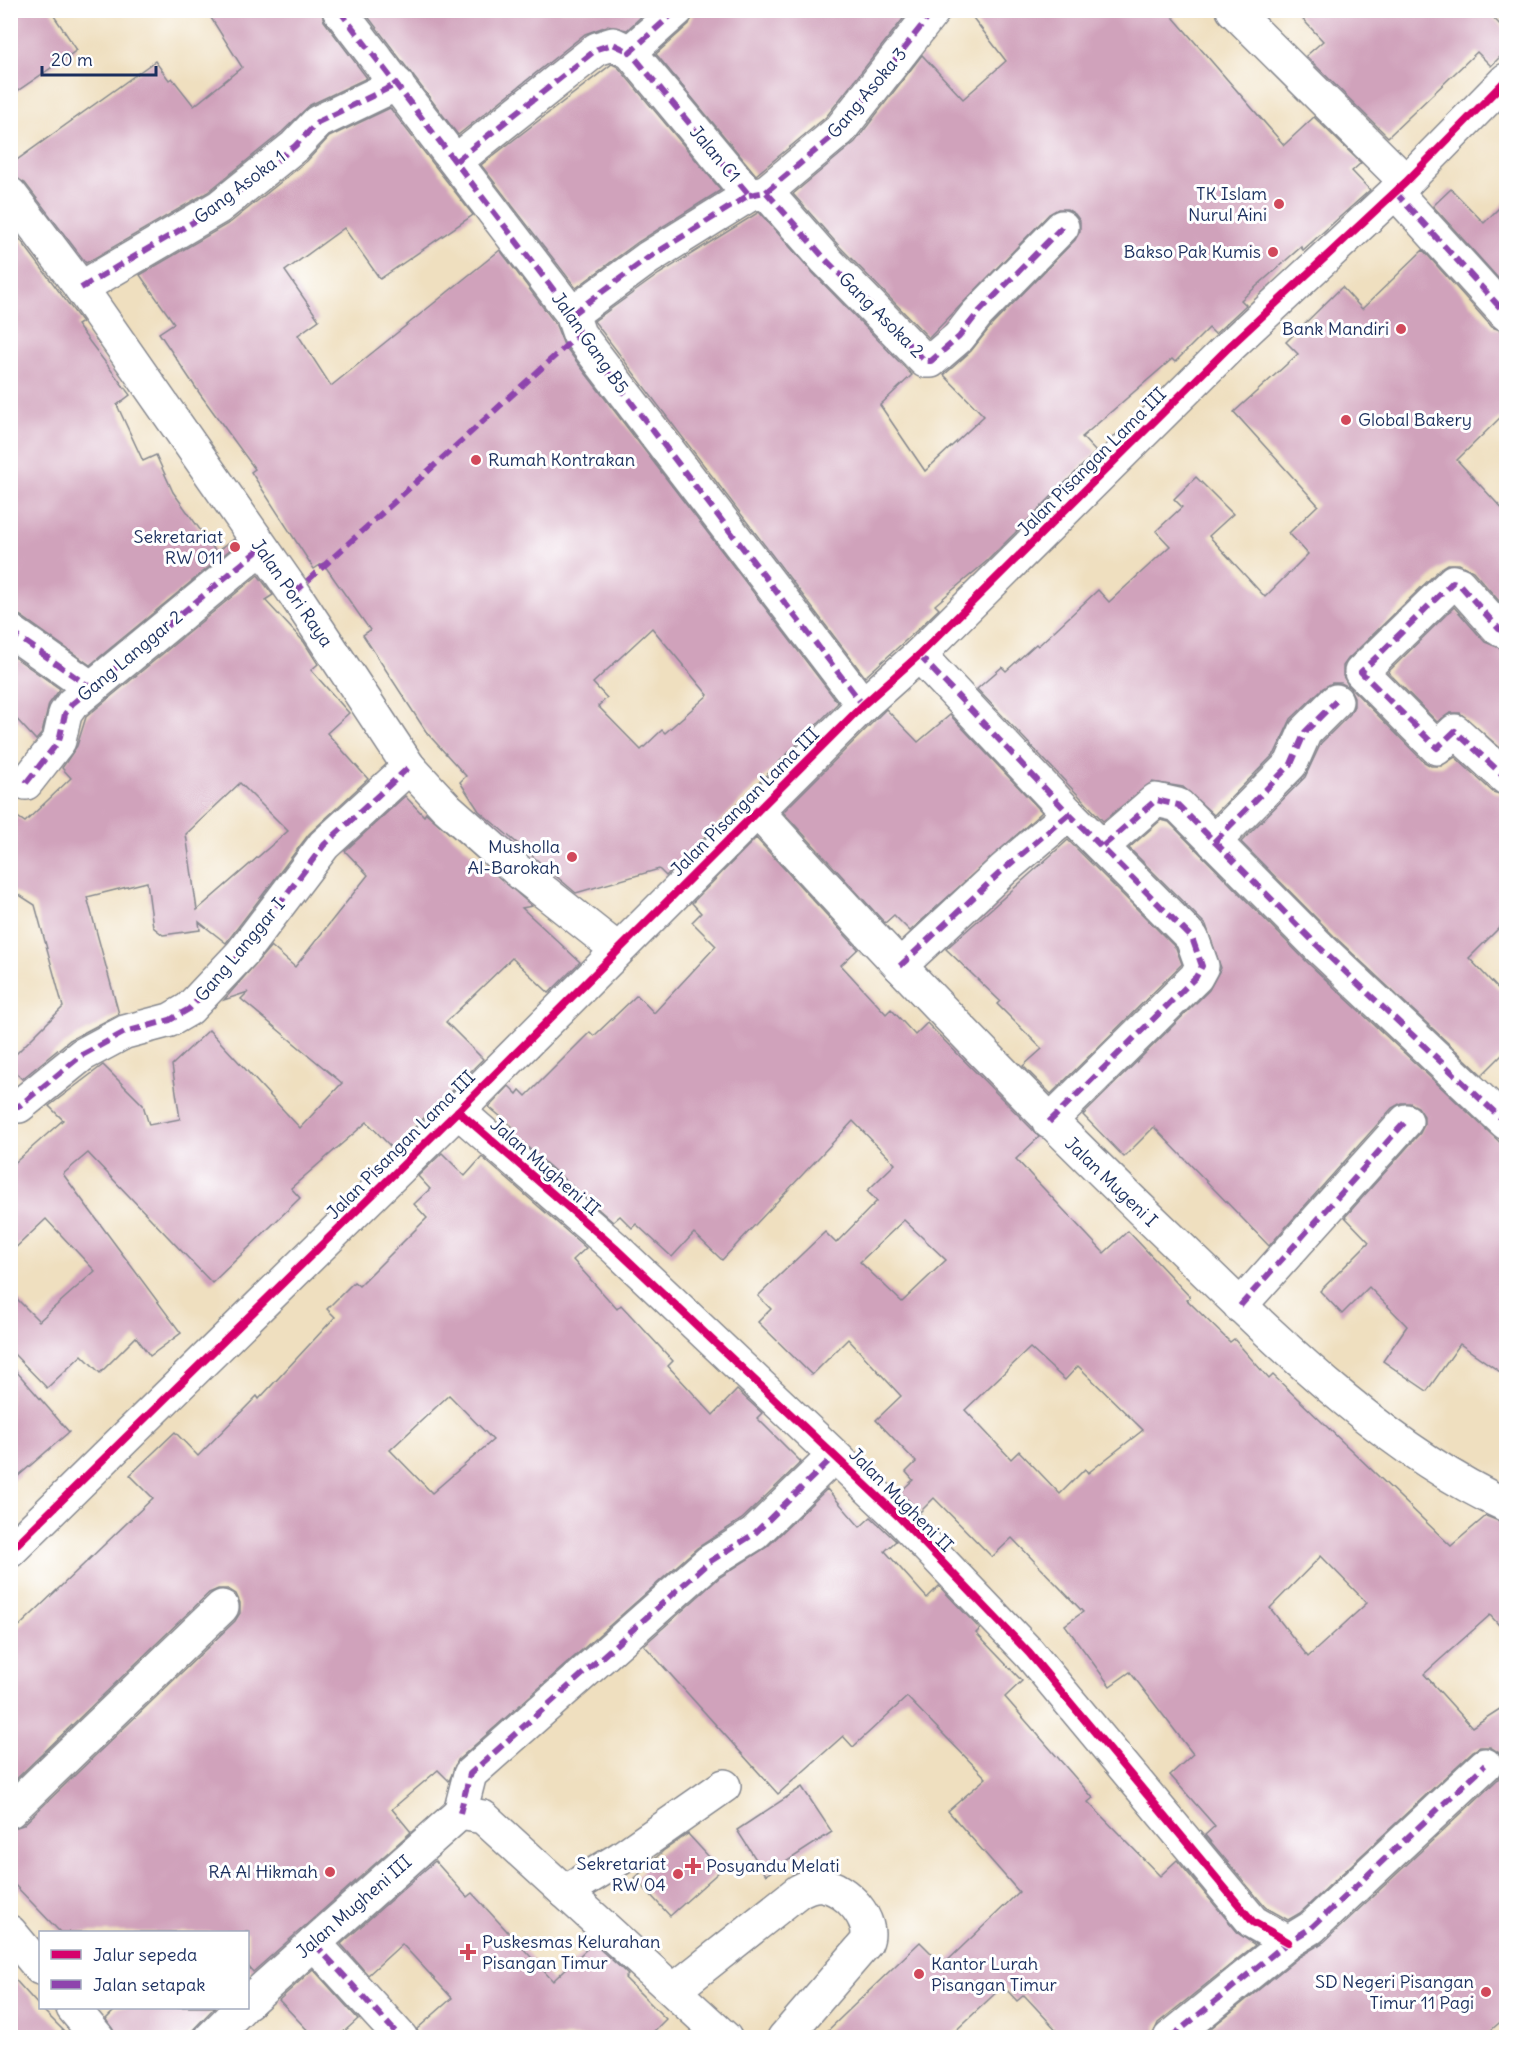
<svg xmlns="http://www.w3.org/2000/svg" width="1517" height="2048" viewBox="0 0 1517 2048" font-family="Delius,sans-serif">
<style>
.building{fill:#d0a2bb;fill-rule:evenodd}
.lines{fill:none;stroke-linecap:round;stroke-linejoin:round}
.minor-casing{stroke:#85878e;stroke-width:36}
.minor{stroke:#fff;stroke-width:33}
.quiet{stroke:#8e44ad;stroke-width:6;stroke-dasharray:12 6;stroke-linecap:butt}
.cycleway-casing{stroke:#fff;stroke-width:11}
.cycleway{stroke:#d6006c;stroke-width:8}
.poi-dot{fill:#d1495b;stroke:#fff;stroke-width:2}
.labels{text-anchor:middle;stroke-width:6;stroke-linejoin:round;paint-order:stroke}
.street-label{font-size:18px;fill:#1b2f5e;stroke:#fff}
.poi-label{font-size:18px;fill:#1b2f5e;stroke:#fff;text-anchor:end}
</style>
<rect width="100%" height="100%" fill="#fff"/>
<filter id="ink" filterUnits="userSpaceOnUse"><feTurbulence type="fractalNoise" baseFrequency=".0167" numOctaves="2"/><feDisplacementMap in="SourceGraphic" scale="12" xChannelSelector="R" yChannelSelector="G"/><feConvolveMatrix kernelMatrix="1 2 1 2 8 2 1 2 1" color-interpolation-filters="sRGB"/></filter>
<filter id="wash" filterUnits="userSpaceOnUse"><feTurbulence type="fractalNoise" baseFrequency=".008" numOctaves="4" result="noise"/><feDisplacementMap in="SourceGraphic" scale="24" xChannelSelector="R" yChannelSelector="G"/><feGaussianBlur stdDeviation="1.35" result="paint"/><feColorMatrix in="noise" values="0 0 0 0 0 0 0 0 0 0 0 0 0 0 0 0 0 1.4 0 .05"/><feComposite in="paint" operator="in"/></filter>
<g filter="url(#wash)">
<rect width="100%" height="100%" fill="#efdfbf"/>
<g id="blocks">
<g class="building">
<path d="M10,10h40l27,40 -67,46z"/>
<path d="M206,10h115l3,11 43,57 -57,27 -28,27 -74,60 -122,71 -61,-80 -15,-7v-11l145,-104 14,19 3,-2 22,28 48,-39z"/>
<path d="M363,10l150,1 135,-1 -21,20 -20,-4 -22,8 -127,101z"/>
<path d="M695,10h215l-84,107 -70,58 -100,-121 33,-30z"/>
<path d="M967,10h200l117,135 30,-28 47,46 -9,8 18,19 -67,60 -2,-3 -60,53 5,5 -31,29 -6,-6 -34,34 -3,-3 -90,78 14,15 -109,109 -52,44 4,4 -24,23 -50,45 -271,-356 65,-47 100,-62 54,61 99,102 -32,30 45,66 59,-55 -40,-41 27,-24 20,-25 84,-86 5,-9v-10l-5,-7 -8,-5h-9l-9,5 -120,124 -89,-91 -47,-53 62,-52 67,-87 41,44 43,-38z"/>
<path d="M1294,10h192l20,21v20l-15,15 -14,-14 -89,85 -82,-81 17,-15z"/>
<path d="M612,64l6,3 103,123 -83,52 -62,46 -95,-123z"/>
<path d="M390,108l83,107 -93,64 -36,-51 -59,43 34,49 -21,15 33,51 169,-136 55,73 9,22 274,358 -172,173 -7,-7 -83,24 -97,-82 -19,-29 6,-6 -39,-43 -64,-98 7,-5 -47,-67 -9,6 -63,-97 4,-3 -55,-75 -41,-61 15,-10 -34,-48 91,-53 76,-61 22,-24zM652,628l56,67 -43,38 -3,-3 -21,20 -43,-44 9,-8 -14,-15z"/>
<path d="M1451,189l33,34 22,-22v86l-73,-81z"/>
<path d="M10,226l72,96 -5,3 53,70 -13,10 26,56 13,-6 17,37 43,60 18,-13 3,5 -147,121 -69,-49 -11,-4z"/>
<path d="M1423,250l69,77 14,5v80l-49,48 49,53v96l-33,-38 -14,-7h-11l-8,5 -92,90 -5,7v10l5,9 76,77 7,4h10l14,-9 38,35 13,4v125l-37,37 37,39v54l-24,24 -148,-139 -93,-94 64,-65 16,-34 29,-29 4,-8v-9l-5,-10 -8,-4h-9l-9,5 -32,31 -16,34 -61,62 -31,-28 -31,-5 -49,39 -126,-132 25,-22 4,4 30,-27 2,2 60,-56 11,12 61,-56 -14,-15 26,-24 -8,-8 22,-22 37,37 -24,22 56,61 43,-43 -19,-21 29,-28 -84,-93 64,-58 -12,-12 56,-55 20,22z"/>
<path d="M258,575l15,20 -8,5 39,42 14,22 -7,6 38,43 -22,20 41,46 -59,55 -83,109 -27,-21 1,8 -37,5 -10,-8 -6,-45 -60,15 32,117 -49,26 -48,39 -12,-12v-7l53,-53 -28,-102 -25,-16v-77l15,10 46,-44 -9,-10 15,-22 9,-29zM240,783l48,48 -91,79 -11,-76z"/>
<path d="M1454,607l31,35 21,8v103l-46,-40h-10l-13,9 -49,-50z"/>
<path d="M10,654l50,35 -11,15 -7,29 -6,7 -26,-28z"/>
<path d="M886,709l32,33 32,-27 92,97 -132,119 -16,-16 -9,8 -102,-111z"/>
<path d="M405,796l19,20 2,-3 106,93 -10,2 58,54 -31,31 -37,-35 -66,64 37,37 -90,90 -26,-27 -76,66 9,10 -88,85 -124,-130 -25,21 118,159 -31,23 -14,-19 -36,36 -18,-18 -35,33 -37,-38v-58l29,29 56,-50 -49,-52 -36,34v-86l53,-47 -14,-14 54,-41 40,40 6,20 31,-6 -8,-54 37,-35 91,98 42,-45 -101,-84 7,-7 -24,8 47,-54 24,21 73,-92 -23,-24z"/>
<path d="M1161,820l8,2 139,141 198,185v228l-46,-32 -33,47 -44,-30 24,-35 -38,-39 -27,27 -22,-23 49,-49 -24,-25 75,-84 4,-8v-9l-6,-9 -8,-4h-9l-9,5 -123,138 -115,-119 -30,30 -41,-42 126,-125 12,-22 -15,-43 -77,-77z"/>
<path d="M756,838l102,111 -17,16 45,49 5,-5 24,26 12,-12 104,105 8,9 -23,22 88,94 24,-22 62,66 -3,3 43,42 4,-3 35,40 4,-4 178,171 35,-30 20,8v109l-16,-18 -66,59 48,53 34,-22v312l-23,20h-283l99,-80 25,-15 174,-163 5,-9v-10l-5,-8 -8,-5h-10l-7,4 -173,162 -12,7 -23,-13 -60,-72 10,-9 -45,-51 23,-21 -63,-82 -20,14 -45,-61 18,-13 -71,-74 -20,19 -58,-59 -14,14 -20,-20 13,-12 -7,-8 10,-10 -40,-42 25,-24 -53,-57 -36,36 -54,-53 13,-13 -13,-13 67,-64 11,11 41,-42 -10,-10 28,-27 -42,-43 -131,139 -28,-27 -22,24 -36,-33 -4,4 -12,-12 -7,6 -105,-92 4,-4 -23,-19 20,-21 8,8 3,-4 6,6 64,-64 4,4 43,-41 17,18 62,-67 -24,-24 9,-9 -9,-10zM904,1220l42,40 -44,42 -42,-40zM1030,1348l35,32 13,-14 65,64 -55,43 -3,-4 -25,25 -41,-43 -8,8 -46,-49zM1321,1556l46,47 -59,54 -38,-49z"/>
<path d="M1068,840l108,108 6,16 -131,130 -28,-28 19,-17 -45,-45 3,-3 -54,-52z"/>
<path d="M442,1153l23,23 17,-19 104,91 -13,12 44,49 4,-4 52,56 -5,5 45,49 24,-25 25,23 -5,5 44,44 -59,57 -45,29 -239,212 -9,21 -11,-11 -46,39 19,23 -158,140 -5,-6v-34h-188l-50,-52v-51l13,-4 212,-204 5,-8v-10l-4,-9 -8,-5h-10l-9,4 -199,192v-150l143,-137 -23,-23 45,-43 23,24 59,-60 2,3 76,-82 -8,-8 27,-27 5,4 68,-68 -13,-14 16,-15 -12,-13zM449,1395l44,45 -61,53 -42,-43z"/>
<path d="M10,1364l59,68 -59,51z"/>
<path d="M827,1489l33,38 11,-10 25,24 -11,10 42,47 12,-12 41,43 -4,4 46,48 -17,16 88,101 -5,4 72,74 17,-16 62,74 16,11 -97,78 -6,14h-89l-39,-42 -7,6 -14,-15 -54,51h-128l99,-95 23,23 76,-73 -71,-81 38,-33 -79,-81 -54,50 -10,-11 -65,58 -134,-149 76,-68 47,-30z"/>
<path d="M802,1787l30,45 -66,43 -29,-45z"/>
<path d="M688,1834l33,36 -51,46 -35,-38 28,-27z"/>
<path d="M435,1861l32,36 5,-4 81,88 40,-38 29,26 6,6 -3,3 41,41 -18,18h-229l-2,-8 35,-31 -50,-54 -34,31 -27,-31z"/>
<path d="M313,1969l45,50 -20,18h-24l-35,-37z"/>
<path d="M10,1974l30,33 30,30h-60z"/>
<path d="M118,2007h97l-29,30h-70l-10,-18z"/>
</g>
</g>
</g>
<g filter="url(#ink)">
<use href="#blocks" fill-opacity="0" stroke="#85878e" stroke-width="1.5"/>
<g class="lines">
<g class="minor-casing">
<g id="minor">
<path d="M339,10l233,304 7,20 284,371"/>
<path d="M1233,10l173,172"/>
<path d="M456,161l141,-112 16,-5 17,8"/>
<path d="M766,192l74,-62 94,-120"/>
<path d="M1395,192l111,122"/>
<path d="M10,194l71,94 213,305 115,174 37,40 72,64 100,79"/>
<path d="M749,195l17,-3 60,68 99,101h6l28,-24 18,-23 85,-87"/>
<path d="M81,288l138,-81 76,-61 23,-24 79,-38"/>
<path d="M572,314l76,-56 101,-63 -119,-143 47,-42"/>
<path d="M10,631l81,57"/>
<path d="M1506,632l-7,-3 -40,-45 -6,-2 -92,90 76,76 18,-17 51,47"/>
<path d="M919,655l150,159 123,124 10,28 -6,11 -147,145"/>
<path d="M26,783l33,-42 6,-27 7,-10 189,-156"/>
<path d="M757,811c137,152 278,298 427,440 94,91 203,200 322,254"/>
<path d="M1214,842l77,-78 14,-32 31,-31"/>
<path d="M1103,846l53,-46 22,5 143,144 185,174"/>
<path d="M900,966l104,-97 65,-55"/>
<path d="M10,1105l9,1 63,-51 43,-23 45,-12 19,-11 53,-56 82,-108 85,-78"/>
<path d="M458,1111l157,137 283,268 131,137 224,269 35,20"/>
<path d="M1240,1306l166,-185"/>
<path d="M10,1551l448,-440 405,-406 56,-50 309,-307 178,-166 100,-102"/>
<path d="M10,1811l212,-204"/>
<path d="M460,1813l10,-39 239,-212 45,-28 80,-78"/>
<path d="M460,1813l23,4 242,221"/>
<path d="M565,1892l56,-34 103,-72"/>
<path d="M10,1932l30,36"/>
<path d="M314,1943l87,95"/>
<path d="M674,1990l125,-99c8,-4 15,-7 23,-6 23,2 54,36 44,58l-82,95"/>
<path d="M248,2002l212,-189"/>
<path d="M73,2008l25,30"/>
<path d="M211,2038l30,-30"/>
<path d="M1170,2038l118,-96 23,-14 174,-163"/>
</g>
</g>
<use href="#minor" class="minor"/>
<g class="quiet">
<path d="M339,10l233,304 7,20 284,371"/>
<path d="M456,161l141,-112 16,-5 17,8"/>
<path d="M766,192l74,-62 94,-120"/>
<path d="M1395,192l111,122"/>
<path d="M749,195l17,-3 60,68 99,101h6l28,-24 18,-23 85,-87"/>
<path d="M81,288l138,-81 76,-61 23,-24 79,-38"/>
<path d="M572,314l76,-56 101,-63 -119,-143 47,-42"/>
<path d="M294,593l285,-259"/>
<path d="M10,631l81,57"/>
<path d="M1506,632l-7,-3 -40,-45 -6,-2 -92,90 76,76 18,-17 51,47"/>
<path d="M919,655l150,159 123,124 10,28 -6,11 -147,145"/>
<path d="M26,783l33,-42 6,-27 7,-10 189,-156"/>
<path d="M1214,842l77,-78 14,-32 31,-31"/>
<path d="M1103,846l53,-46 22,5 143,144 185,174"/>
<path d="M900,966l104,-97 65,-55"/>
<path d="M10,1105l9,1 63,-51 43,-23 45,-12 19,-11 53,-56 82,-108 85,-78"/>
<path d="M1240,1306l166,-185"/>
<path d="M460,1813l10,-39 239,-212 45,-28 80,-78"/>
<path d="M314,1943l87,95"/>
<path d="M1170,2038l118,-96 23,-14 174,-163"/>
</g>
<g class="cycleway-casing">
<g id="cycleway">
<path d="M458,1111l157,137 283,268 131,137 224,269 35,20"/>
<path d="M10,1551l448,-440 405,-406 56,-50 309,-307 178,-166 100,-102"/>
</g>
</g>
<use href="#cycleway" class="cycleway"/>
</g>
</g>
<g class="poi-dot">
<circle cx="1279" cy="204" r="6"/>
<circle cx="1273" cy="252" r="6"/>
<circle cx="1401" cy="329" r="6"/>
<circle cx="1346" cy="420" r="6"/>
<circle cx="476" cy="460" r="6"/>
<circle cx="235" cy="547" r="6"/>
<circle cx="572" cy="857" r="6"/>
<path d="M690 1857h6v6h6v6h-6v6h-6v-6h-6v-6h6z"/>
<circle cx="330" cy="1872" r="6"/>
<circle cx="678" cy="1874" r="6"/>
<path d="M465 1943h6v6h6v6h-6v6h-6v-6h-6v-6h6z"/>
<circle cx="919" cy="1974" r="6"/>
<circle cx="1486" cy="1992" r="6"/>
</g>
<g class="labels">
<g class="street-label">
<text transform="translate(867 93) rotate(-50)" y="6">Gang Asoka 3</text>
<text transform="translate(715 154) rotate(50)" y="6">Jalan C1</text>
<text transform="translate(240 187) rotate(-37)" y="6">Gang Asoka 1</text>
<text transform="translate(881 315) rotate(45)" y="6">Gang Asoka 2</text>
<text transform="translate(590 343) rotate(55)" y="6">Jalan Gang B5</text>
<text transform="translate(1092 462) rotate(-45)" y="6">Jalan Pisangan Lama III</text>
<text transform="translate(292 593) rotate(55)" y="6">Jalan Pori Raya</text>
<text transform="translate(130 656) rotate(-40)" y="6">Gang Langgar 2</text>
<text transform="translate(745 802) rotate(-45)" y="6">Jalan Pisangan Lama III</text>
<text transform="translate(240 950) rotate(-50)" y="6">Gang Langgar I</text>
<text transform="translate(401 1145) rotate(-45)" y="6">Jalan Pisangan Lama III</text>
<text transform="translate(545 1167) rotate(41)" y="6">Jalan Mugheni II</text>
<text transform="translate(1111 1182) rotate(44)" y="6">Jalan Mugeni I</text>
<text transform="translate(901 1500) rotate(45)" y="6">Jalan Mugheni II</text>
<text transform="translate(354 1907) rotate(-41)" y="6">Jalan Mugheni III</text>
</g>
<g class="poi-label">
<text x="1267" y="200">TK Islam<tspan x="1267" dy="21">Nurul Aini</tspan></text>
<text x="1261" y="258">Bakso Pak Kumis</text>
<text x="1389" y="335">Bank Mandiri</text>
<text x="1358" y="426" text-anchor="start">Global Bakery</text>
<text x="488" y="466" text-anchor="start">Rumah Kontrakan</text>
<text x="223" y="543">Sekretariat<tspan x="223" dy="21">RW 011</tspan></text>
<text x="560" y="853">Musholla<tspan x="560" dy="21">Al-Barokah</tspan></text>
<text x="666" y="1870">Sekretariat<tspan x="666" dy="21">RW 04</tspan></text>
<text x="706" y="1872" text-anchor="start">Posyandu Melati</text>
<text x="318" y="1878">RA Al Hikmah</text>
<text x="482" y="1948" text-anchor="start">Puskesmas Kelurahan<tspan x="482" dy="21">Pisangan Timur</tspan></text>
<text x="931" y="1970" text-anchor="start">Kantor Lurah<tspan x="931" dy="21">Pisangan Timur</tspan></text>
<text x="1474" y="1988">SD Negeri Pisangan<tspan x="1474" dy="21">Timur 11 Pagi</tspan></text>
</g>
</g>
<rect width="1517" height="2048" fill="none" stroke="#fff" stroke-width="36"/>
<rect x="39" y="1931" width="210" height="78" fill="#ffffff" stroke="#a4acbf" stroke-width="1.5"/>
<rect x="51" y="1950" width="30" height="9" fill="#d6006c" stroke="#a4acbf" stroke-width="1.5"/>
<text x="93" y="1961" font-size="18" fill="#1b2f5e">Jalur sepeda</text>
<rect x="51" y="1980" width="30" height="9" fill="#8e44ad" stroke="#a4acbf" stroke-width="1.5"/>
<text x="93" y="1991" font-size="18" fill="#1b2f5e">Jalan setapak</text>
<path d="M42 66v9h114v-9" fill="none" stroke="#1b2f5e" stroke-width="3"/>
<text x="51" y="66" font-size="18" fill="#1b2f5e" stroke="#ffffff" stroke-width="4.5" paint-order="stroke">20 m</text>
</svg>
